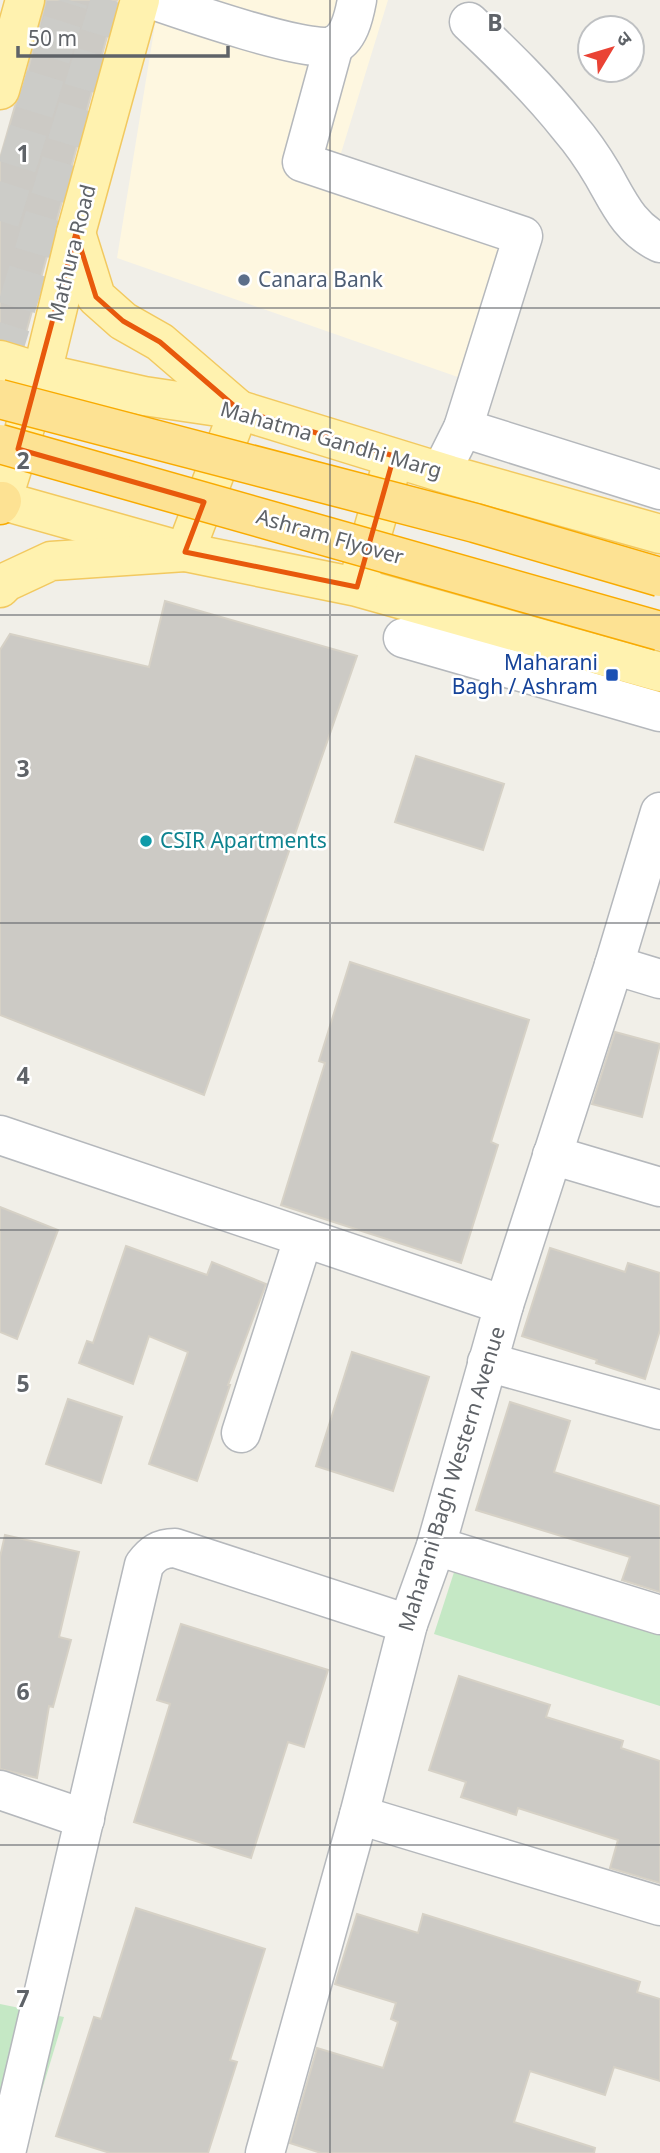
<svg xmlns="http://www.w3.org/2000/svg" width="660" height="2153" viewBox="0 0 660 2153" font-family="'Noto Sans','Noto Sans Devanagari',sans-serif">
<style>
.commercial{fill:#fef7e0}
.green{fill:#c5e8c5}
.building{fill:#cccac5;stroke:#d6d1c6;stroke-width:2}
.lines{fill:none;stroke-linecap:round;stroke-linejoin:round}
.major-tunnel{stroke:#ccccc8;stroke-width:38;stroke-dasharray:38 19;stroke-linecap:butt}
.minor-casing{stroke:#b5b8bc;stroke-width:41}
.major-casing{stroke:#f2c960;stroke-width:41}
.highway-casing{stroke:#f9ab00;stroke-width:41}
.minor{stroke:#fff;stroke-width:38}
.major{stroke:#fff2af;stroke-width:38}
.highway{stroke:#fde293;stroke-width:38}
.highway-bridge-casing{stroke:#f9ab00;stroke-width:41;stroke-linecap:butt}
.highway-bridge{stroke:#fde293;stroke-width:38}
.marked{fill:none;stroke:#e8590c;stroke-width:5;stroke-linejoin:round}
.grid{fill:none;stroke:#5f6368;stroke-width:2;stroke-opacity:0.55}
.service-dot{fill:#5c6f8a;stroke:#fff;stroke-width:2.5}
.transit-dot{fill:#1a4fb4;stroke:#fff;stroke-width:2.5}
.culture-dot{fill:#0f9aa8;stroke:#fff;stroke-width:2.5}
.labels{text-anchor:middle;stroke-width:5;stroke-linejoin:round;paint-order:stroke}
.street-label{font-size:21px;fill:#5f6368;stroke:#fff}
.service-label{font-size:21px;fill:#4e5e75;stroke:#fff;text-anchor:start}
.transit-label{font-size:21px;fill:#164399;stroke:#fff;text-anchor:end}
.culture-label{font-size:21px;fill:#0d838f;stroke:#fff;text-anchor:start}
.grid-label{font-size:23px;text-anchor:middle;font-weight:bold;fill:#5f6368;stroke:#fff;stroke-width:5;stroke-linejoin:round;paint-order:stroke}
</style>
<rect width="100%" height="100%" fill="#f1efe8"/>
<path class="commercial" d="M159,0h229l-54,176 204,54 -43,160 -378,-132z"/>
<g class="green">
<path d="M457,1563l203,64v79l-226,-72z"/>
<path d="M0,2004l64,13 -41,136h-23z"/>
</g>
<g class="building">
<path d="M46,0h71l-94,344 -23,-5v-181l15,-52 6,-10z"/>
<path d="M165,601l192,55 -153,439 -204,-80v-365l10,-16 139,33z"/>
<path d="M416,756l88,28 -21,66 -88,-28z"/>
<path d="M350,962l179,58 -38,122 7,3 -37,118 -180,-58 44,-142 -6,-2z"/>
<path d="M615,1032l45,12 -18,73 -50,-13z"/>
<path d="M0,1207l58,23 -41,109 -17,-7z"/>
<path d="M126,1246l81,29 5,-13 54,22 -38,101h2l-33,96 -48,-17 39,-112 -39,-16 -16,48 -54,-21 8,-22 6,2z"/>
<path d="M550,1248l75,24 3,-9 32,10v57l-15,49 -49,-16 1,-3 -75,-24z"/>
<path d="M352,1352l77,25 -36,114 -77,-25z"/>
<path d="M68,1399l54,18 -21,66 -55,-19z"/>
<path d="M510,1402l60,19 -16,51 106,34v86l-38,-12 8,-23 -154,-47z"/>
<path d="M5,1535l74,17 -20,85 12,3 -18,67 -4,-1 -12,72 -37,-9v-212z"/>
<path d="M181,1624l147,46 -24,77 -16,-5 -37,116 -117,-36 36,-118 -13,-4z"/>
<path d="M459,1676l91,29 -4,12 77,24 -2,7 39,13v122l-50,-15 8,-28 -100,-32 -2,7 -55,-18 5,-15 -37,-12z"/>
<path d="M136,1908l129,41 -35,111 7,2 -29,91h-98l-54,-17 38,-119 7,2z"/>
<path d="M357,1914l61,19 5,-19 217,68 -3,10 23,7v82l-46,-14 -9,28 -75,-24 -16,51 81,26 -1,5h-273l-31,-10 27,-95 66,20 15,-46 -7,-3 5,-16 -61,-19z"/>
</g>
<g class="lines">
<g class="major-tunnel">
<path d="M0,221l69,-221"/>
<path d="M0,362l110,-362"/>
</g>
<g class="minor-casing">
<g id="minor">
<path d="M153,0c29,10 156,54 179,46 17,-6 22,-30 25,-46"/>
<path d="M469,22c35,33 70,67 100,105 13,15 24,31 34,48 16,28 26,53 57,68"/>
<path d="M334,45l-32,117 221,74 -60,192 -22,44"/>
<path d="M463,428l197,62"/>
<path d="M403,638l257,74"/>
<path d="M614,965l46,14"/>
<path d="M0,1135l504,170"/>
<path d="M552,1155l108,32"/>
<path d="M487,1362l173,48"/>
<path d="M241,1433l62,-194"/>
<path d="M436,1546l224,69"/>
<path d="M0,1790l85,29"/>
<path d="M359,1815l301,91"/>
<path d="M6,2153l138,-588c8,-11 16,-17 31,-17l233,76"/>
<path d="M265,2153l94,-338 49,-191 28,-78 68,-241 110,-340 46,-153"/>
</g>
</g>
<g class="major-casing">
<g id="major">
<path d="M0,90l25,-90"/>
<path d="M0,360l42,13 102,23 95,14 211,65 210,59"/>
<path d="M0,500l185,52 172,35 303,85"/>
<path d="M2,501l40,-128 34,-140 64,-233"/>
<path d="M359,579l32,-111"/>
<path d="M0,588l6,-6 45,-21 134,-9 54,-142 -79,-68 -37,-21 -27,-24 -20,-64"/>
</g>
</g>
<g class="highway-casing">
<path id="highway" d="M0,505l2,-4"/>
</g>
<use href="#minor" class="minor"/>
<use href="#major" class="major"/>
<use href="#highway" class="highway"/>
<g class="highway-bridge-casing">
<g id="highway-bridge">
<path d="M0,399l475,124 185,54"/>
<path d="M0,444l660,187"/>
</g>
</g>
<use href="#highway-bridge" class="highway-bridge"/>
</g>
<path class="marked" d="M76,233l20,64 27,24 37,21 79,68 155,46 -37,131 -172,-35 19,-50 -186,-53z"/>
<path class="grid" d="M330,0v2153M0,308h660M0,615h660M0,923h660M0,1230h660M0,1538h660M0,1845h660"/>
<circle class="service-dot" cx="244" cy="280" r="7"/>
<rect class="transit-dot" x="605" y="668" width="14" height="14" rx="3.5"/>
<circle class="culture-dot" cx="146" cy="841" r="7"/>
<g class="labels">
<g class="street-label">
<text transform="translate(72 253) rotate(-76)" y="7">Mathura Road</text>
<text transform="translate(331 440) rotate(16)" y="7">Mahatma Gandhi Marg</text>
<text transform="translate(330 537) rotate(16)" y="7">Ashram Flyover</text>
<text transform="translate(452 1479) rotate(-73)" y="7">Maharani Bagh Western Avenue</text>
</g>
<g class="service-label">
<text x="258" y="287">Canara Bank</text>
</g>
<g class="transit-label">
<text x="598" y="670">Maharani<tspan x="598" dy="24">Bagh / Ashram</tspan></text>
</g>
<g class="culture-label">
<text x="160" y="848">CSIR Apartments</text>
</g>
</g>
<g class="grid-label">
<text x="495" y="31">B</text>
<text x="23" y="162">1</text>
<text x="23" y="469">2</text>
<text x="23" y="777">3</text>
<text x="23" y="1084">4</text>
<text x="23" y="1392">5</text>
<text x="23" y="1700">6</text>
<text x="23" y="2007">7</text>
</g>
<g transform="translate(611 49) rotate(52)"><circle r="33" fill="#ffffff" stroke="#bfc1c3" stroke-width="2"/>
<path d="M0-5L12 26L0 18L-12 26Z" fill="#ea4335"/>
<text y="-10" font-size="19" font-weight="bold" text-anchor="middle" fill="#5f6368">उ</text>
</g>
<path d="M18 46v10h210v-10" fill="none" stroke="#5f6368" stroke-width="3.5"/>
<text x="28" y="46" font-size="21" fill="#5f6368" stroke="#ffffff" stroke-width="5" paint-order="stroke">50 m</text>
</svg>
